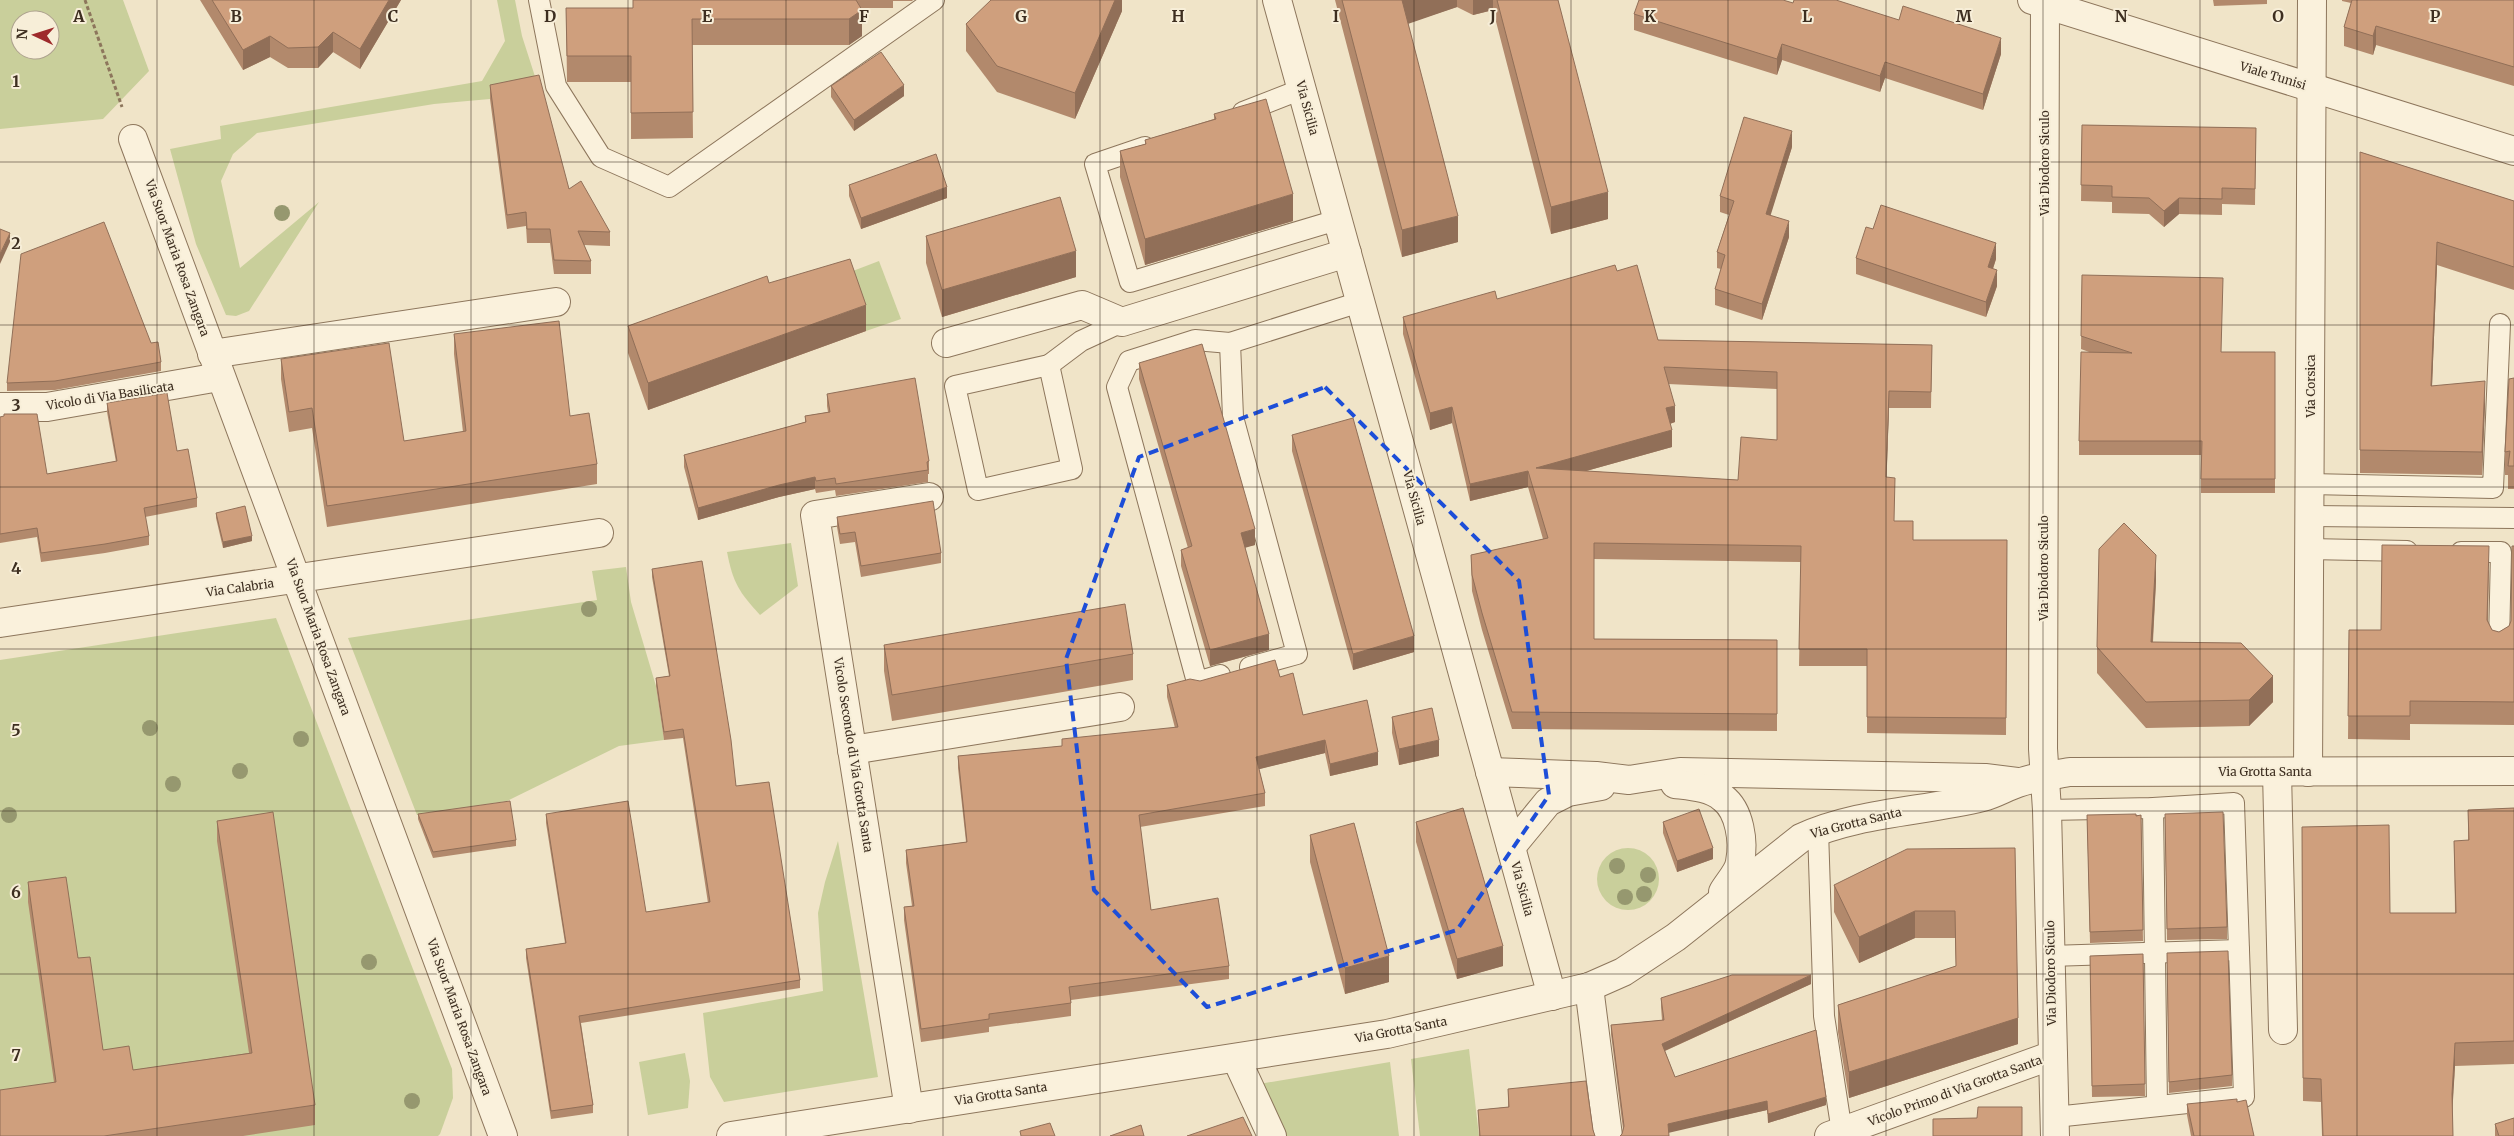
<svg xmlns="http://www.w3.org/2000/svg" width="2514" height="1136" viewBox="0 0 2514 1136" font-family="Merriweather,serif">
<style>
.green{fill:#c9cf9b;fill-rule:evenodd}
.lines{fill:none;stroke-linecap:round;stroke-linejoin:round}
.service-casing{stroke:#8d765c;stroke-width:22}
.minor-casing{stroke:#8d765c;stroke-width:30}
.tertiary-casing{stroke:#8d765c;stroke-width:30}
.path{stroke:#8d765c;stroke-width:3;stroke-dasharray:4 2.5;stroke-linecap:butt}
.service{stroke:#faf1dc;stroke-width:20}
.minor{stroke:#faf1dc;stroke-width:28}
.tertiary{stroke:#faf1dc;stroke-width:28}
.tree{fill:#96986f}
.wall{fill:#b2896c;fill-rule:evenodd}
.shaded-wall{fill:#916f58}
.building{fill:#cf9f7d;stroke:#916f58;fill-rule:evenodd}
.marked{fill:none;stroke:#1d4ed8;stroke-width:4;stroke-dasharray:10 6;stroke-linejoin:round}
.grid{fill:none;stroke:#3d2e20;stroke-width:1;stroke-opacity:0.55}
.labels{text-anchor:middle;stroke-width:4;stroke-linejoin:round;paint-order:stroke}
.street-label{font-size:12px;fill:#3d2e20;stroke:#f7eed8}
.grid-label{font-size:16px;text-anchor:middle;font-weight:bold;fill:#3d2e20;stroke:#f7eed8;stroke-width:4;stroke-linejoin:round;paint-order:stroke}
</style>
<rect width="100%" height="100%" fill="#f0e4c8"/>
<g class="green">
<path d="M0,0h123l26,71 -46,48 -103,10zM20,20h30v30h-30z"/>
<path d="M497,0h18l7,36 17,53 -49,10 -56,5 -177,29 -24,21 -12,27 19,87 79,-66 -70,109 -13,5 -10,-1 -30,-71 -26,-95 51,-10 -1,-13 262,-45 23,-40z"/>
<path d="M879,261l22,58 -35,12 -21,-57z"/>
<path d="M791,543l7,43 -38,29c-21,-23 -27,-32 -33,-63z"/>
<path d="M626,567l5,35 25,84 8,54 -45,6 -112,55 -90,14 -69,-177 249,-38 -5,-29z"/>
<path d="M276,618l176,451 1,29 -13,36 -2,2h-438v-476z"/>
<path d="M838,841l40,236 -154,25 -14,-25 -7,-64 120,-22 -5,-78 7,-31z"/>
<circle cx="1628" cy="879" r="31"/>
<path d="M1469,1049l10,87h-59l-9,-77z"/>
<path d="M685,1053l5,28 -2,27 -40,7 -9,-53z"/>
<path d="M1390,1062l9,74h-115l-25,-52z"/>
</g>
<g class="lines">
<g class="service-casing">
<g id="service">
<path d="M539,0l17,86 45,71 68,30 265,-187"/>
<path d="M1243,112l59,-23"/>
<path d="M1145,147l-50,17 35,118 207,-62"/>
<path d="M1049,365l23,104 -94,21 -23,-104z"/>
<path d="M1049,365l32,-24 41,-19"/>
<path d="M2310,484l183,4 7,-164"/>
<path d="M2310,516l204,2"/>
<path d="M2309,549l98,2"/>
<path d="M2461,552h40l-2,91"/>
<path d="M1250,667l47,-13 -64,-237 -3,-74 130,-41"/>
<path d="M1220,675l-23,7 -80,-295 12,-26 66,-21 35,3"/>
<path d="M2153,808l4,298"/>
<path d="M2047,810l106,-2 81,-5 10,294 -189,20"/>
<path d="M1818,830l6,186 18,116"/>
<path d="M2050,956l189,-6"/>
</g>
</g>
<g class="minor-casing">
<g id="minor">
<path d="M2045,0l-2,749 4,61 8,326"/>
<path d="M133,139l370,997"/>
<path d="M946,343l136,-38 40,17 225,-69"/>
<path d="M212,354l344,-52"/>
<path d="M0,407h47l172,-30"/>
<path d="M0,623l599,-90"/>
<path d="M852,750l268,-43"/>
<path d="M2277,772l6,258"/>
<path d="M2308,772l4,-772"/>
<path d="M1589,987l19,149"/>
<path d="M1236,1058l36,78"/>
<path d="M909,1109l-94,-594 114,-18"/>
<path d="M1829,1136l224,-81"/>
</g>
</g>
<g class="tertiary-casing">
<g id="tertiary">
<path d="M1277,0l275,996"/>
<path d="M2032,0l482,151"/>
<path d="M1490,772l106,4 33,4 51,-8 305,6 32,4"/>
<path d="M1675,784c16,2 35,3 48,14 17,13 21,44 17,64 -1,10 -12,21 -17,30"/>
<path d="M1511,847l37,-45 20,-10 33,-6"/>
<path d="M731,1136l656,-102 202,-47 34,-15 53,-35 125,-99c57,-26 121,-26 182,-41 12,-3 23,-10 35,-14 17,-6 35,-8 52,-11l444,-1"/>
</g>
</g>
<path class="path" d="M85,0l37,107"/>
<use href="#service" class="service"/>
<use href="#minor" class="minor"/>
<use href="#tertiary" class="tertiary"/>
</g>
<g class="tree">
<circle cx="282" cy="213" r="8"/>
<circle cx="589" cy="609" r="8"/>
<circle cx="150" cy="728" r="8"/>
<circle cx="301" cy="739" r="8"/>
<circle cx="240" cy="771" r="8"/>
<circle cx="173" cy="784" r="8"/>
<circle cx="9" cy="815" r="8"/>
<circle cx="1617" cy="866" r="8"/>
<circle cx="1648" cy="875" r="8"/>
<circle cx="1644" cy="894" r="8"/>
<circle cx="1625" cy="897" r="8"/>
<circle cx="369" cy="962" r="8"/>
<circle cx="412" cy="1101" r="8"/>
</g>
<g class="wall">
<path d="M200,0h201l-41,69 -27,-17 -15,16h-30l-18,-11 -27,13z"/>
<path d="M633,0h280l-1,1h-19v7h-32l1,28 -13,9h-157l1,93 -62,1v-57h-64l-1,-74h67z"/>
<path d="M1115,0h7v11l-47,108 -78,-27 -31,-41v-27z"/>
<path d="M1335,0h223l50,219 -57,15 -58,-224 -20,5 -16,-8 -49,16 50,219 -56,15z"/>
<path d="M2213,0h54v4l-53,2z"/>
<path d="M2342,0h172v86l-138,-41 -3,10 -29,-9v-19l7,-24 -9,-2z"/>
<path d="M1793,3l208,51 -18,56 -98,-32 -5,14 -98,-32 -5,15 -143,-45v-16z"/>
<path d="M490,85l79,104 41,43v14l-26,-1 7,16v13h-37l-4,-31h-23l-1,-17 -19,3 -17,-130z"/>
<path d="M831,86l73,10 -50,35 -23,-34z"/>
<path d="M1214,114l79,107 -148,44 -25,-88v-26l25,-7v-4l69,-21z"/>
<path d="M2082,125l174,3 -1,77 -33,-1v11l-43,-1 -15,13 -15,-13 -37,-1v-11l-31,-1z"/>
<path d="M1792,147l-22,68 19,22 -27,83 -47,-15v-16l6,-20 -4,-1v-16l12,-37 -9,-3v-16z"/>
<path d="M2360,152l154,49v89l-77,-25 -5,121 53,18 -3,71 -122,-2z"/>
<path d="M849,185l98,13 -86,31 -12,-33z"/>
<path d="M1873,229l123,30 -3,10 4,17 -11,31 -130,-43v-16z"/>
<path d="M926,236l150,41 -134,40 -16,-54z"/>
<path d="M1617,271l41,69 274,5 -1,63h-42l-3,69 8,44 19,19h94l-1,195 -139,-2v-67h-68l2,-104 -207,-3v80l183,1v91l-265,-2 -30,-99 -10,-39 -1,-36 72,-16 -15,-52 -58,14 -18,-78 -22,7 -27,-96v-17l94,-18zM1668,384l109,5v51l-39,40 -152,-9 86,-24 -2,-23 5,-2z"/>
<path d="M2082,275l139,77h54v141h-74v-38h-122v-14l10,-89 -8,-3z"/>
<path d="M769,283l97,48 -218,79 -20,-57v-27z"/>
<path d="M454,334l116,82 27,48v20l-270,43 -15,-99 -23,4 -8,-53v-20l123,82 59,-9 -9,-78z"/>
<path d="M151,343l10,19v9l-106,19 -48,1v-8z"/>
<path d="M1139,363l116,182 -10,2 24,103 -59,16 -29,-100v-16l7,-2 -49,-169z"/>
<path d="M2514,378v111h-6v-14h-3v-23z"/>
<path d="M827,394l102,67v13h-1v8l-92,14 -1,-6 -19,3 -1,-4 -36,8 -81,23 -14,-53v-12l121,-33v-6l23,-4 -1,-6z"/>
<path d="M107,403l70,48 20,47v9l-52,10 4,19v9l-44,8 -64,9 -4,-25 -37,6v-126l47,57 69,-12 -9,-50z"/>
<path d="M1292,435l122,217 -61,18 -61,-219z"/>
<path d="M216,513l36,28 -29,7 -7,-30z"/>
<path d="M837,517l104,36v10l-80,14 -6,-35 -15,2 -3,-17z"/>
<path d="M2514,546v179l-104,-1v16l-62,-1 1,-109h32l108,-60 -1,51 4,9 7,2 10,-6 2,-5z"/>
<path d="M652,569l84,217 64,194v8l-219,35 12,82v8l-42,6 -25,-161v-9l39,-6 -19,-120v-9l100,98 62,-9 -25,-165 -19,2 -8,-54v-8l13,-2 -17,-99z"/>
<path d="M2156,581l-3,61 120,60 -24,24 -103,2 -49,-55v-26z"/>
<path d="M884,645l249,9v26l-241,41 -8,-50z"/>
<path d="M1280,677l23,38 75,50 -48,11 -5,-23 -66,16 6,24v13l-125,21 11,83 78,56v13l-158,21v16l-82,11v5l-68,10 -17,-122v-13l8,-1 -6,-43v-13l60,-8 -8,-74v-12l104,-10 113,-18 -8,-31v-12l33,-4z"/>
<path d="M1392,717l47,39 -40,9 -7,-32z"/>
<path d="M2514,808v256l-59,2 -3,43 1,27h-131l-1,-34 -18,-1 -1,-274 88,86h65l-1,-72h14v-31z"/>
<path d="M418,814l98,26v6l-83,12 -15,-39z"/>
<path d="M2165,814l62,113v12l-60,1z"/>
<path d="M2087,815h54l2,126 -53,2z"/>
<path d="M217,821l98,284v20l-72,11h-243l54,-54 -26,-180v-20l50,76 25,92 30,20 116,-17 -32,-212z"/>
<path d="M1416,822l87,144 -46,13 -41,-137z"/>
<path d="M1663,822l50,37 -36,13 -14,-39z"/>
<path d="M1310,835l79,147 -44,12 -35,-132z"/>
<path d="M2015,848l3,196 -169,54 -11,-66v-27l118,-39 -1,-28h-40l-56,25 -25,-51v-27z"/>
<path d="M2167,953l65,122v11l-63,7z"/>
<path d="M2143,954l2,142 -53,1 -2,-141z"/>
<path d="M1811,984l-146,67 10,26 151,28 -58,18 -1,-13 -99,22 -46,2 1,-5 -12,-95v-9l51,-5 -1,-13v-9z"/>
<path d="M1508,1089l85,41 2,6h-116l-1,-26 30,-3z"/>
<path d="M2237,1102l17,34h-63l-4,-21v-11z"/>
<path d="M2495,1124l19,12h-19z"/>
</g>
<g class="shaded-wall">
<path d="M389,0h12l-41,69v-20z"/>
<path d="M1115,0h7v11l-47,108v-26z"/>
<path d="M1402,0h55v7l-55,19z"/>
<path d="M1473,0h20v10l-20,5z"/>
<path d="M862,10v26l-13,9v-26z"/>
<path d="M2376,26v19l-3,10v-19z"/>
<path d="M333,32v20l-15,16v-21z"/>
<path d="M270,36v21l-27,13v-20z"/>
<path d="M2001,38v16l-18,56v-16z"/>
<path d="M1782,44v16l-5,15v-16z"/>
<path d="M1885,62v16l-5,14v-16z"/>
<path d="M904,85v11l-50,35v-11z"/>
<path d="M1792,131v16l-26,83v-16z"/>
<path d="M947,187v11l-86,31v-11z"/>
<path d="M1608,192v27l-57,15v-27z"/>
<path d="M1293,194v27l-148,44v-26z"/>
<path d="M2179,198v16l-15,13v-16z"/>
<path d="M1458,216v26l-56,15v-27z"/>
<path d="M1789,221v16l-27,83v-16z"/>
<path d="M10,233v9l-10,22v-10z"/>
<path d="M2437,242v23l-6,145v-24z"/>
<path d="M1996,243v16l-8,24v-16z"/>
<path d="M1076,251v26l-134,40v-27z"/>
<path d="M1997,270v16l-11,31v-15z"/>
<path d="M866,305v26l-218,79v-27z"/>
<path d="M2485,381v23l-3,71v-23z"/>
<path d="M1889,391v17l-3,86v-17z"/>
<path d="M1675,406v16l-9,3v-17z"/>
<path d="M1452,407v16l-22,7v-17z"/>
<path d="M1672,430v17l-136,38v-17z"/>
<path d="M1528,471v16l-58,14v-17z"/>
<path d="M815,477v12l-36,8 -81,23v-12l81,-23z"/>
<path d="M1255,529v16l-14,4v-16z"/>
<path d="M252,536v5l-29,7v-6z"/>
<path d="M2156,555v26l-5,88v-27z"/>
<path d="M1269,634v16l-59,16v-16z"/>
<path d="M1414,636v16l-61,18v-16z"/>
<path d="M2273,676v26l-24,24v-26z"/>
<path d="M1325,740v13l-69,17v-13z"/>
<path d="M1439,740v16l-40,9v-16z"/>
<path d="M1378,752v13l-48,11v-12z"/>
<path d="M1713,848v11l-36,13v-11z"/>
<path d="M1915,911v27l-56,25v-26z"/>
<path d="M1503,946v20l-46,13v-20z"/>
<path d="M1389,956v26l-44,12v-26z"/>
<path d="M1811,975v9l-149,68v-8z"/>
<path d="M2018,1018v26l-169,54v-26z"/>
<path d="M2455,1043v23l-3,51v-23z"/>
<path d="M1826,1097v8l-58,18v-9z"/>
<path d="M1767,1101v9l-99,23v-9z"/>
</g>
<g class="building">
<path d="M212,0h177l-29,49 -27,-17 -15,15 -30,1 -18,-12 -27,14z"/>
<path d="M633,0h223l6,10 -13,9h-157l1,93 -62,1v-57h-64l-1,-48h67z"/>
<path d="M991,0h124l-40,93 -78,-27 -31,-42z"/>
<path d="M1342,0h60l56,216 -56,14z"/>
<path d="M1497,0h61l50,192 -57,15z"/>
<path d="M1639,0h144l10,3 1,-3h42l63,20 4,-14 98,32 -18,56 -98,-32 -5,14 -98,-32 -5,15 -143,-45z"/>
<path d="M2352,0h162v67l-138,-41 -3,10 -29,-9z"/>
<path d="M881,52l23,33 -50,35 -23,-34z"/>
<path d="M539,75l30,114 12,-8 29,51 -32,-1 13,30 -37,-1 -4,-31h-23l-1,-17 -19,3 -17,-130z"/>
<path d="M1266,99l27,95 -148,45 -25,-88 26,-7 -1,-4 71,-21 -2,-5z"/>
<path d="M1744,117l48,14 -26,83 23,7 -27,83 -47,-15 10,-34 -8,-3 17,-51 -14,-5z"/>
<path d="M2082,125l174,3 -1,61 -33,-1v11l-43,-1 -15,13 -15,-13 -37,-1v-11l-31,-1z"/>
<path d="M2360,152l154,49v66l-77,-25 -6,144 54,-5 -3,71 -122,-2z"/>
<path d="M936,154l11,33 -86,31 -12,-33z"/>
<path d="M1060,197l16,54 -134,39 -16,-54z"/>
<path d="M1881,205l115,38 -8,24 9,3 -11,32 -130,-44 10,-31 7,2z"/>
<path d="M104,222l47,121 7,-1 3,20 -106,19 -48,2 14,-129z"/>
<path d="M0,229l10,4 -10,21z"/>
<path d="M850,259l16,46 -218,78 -20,-57 139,-50 2,7z"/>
<path d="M1615,265l2,6 20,-6 21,75 274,5 -1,47 -42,-1 -3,86 9,1 -1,43h19v19h94l-1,178 -139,-1v-68h-68l2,-103 -207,-3v96l183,1v74l-265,-2 -30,-99 -10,-38 -1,-20 77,-17 -20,-67 -58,13 -18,-77 -22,6 -27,-96 92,-26 2,8zM1664,367l113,5v68l-36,-3 -3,43 -202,-12 136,-38 -6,-22 9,-2z"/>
<path d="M2082,275l141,3 -2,74h54v127h-74l1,-38h-123l2,-89 51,1 -51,-17z"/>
<path d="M559,321l11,95 19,-3 8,51 -270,42 -15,-98 -23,4 -8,-53 108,-16 15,98 62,-10 -12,-97z"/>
<path d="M1202,344l53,185 -14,4 28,101 -59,16 -29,-100 11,-4 -53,-183z"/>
<path d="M915,378l14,83 -2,1 1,8 -92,14 -1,-6 -19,3 -1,-4 -36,8 -81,23 -14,-53 122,-33 -1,-6 25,-4 -3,-18z"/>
<path d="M2514,378v88h-6l2,-15 -5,1 4,-73z"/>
<path d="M167,393l10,58 11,-2 9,49 -53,10 5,28 -44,8 -64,9 -4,-25 -37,6v-117l4,-1v-2h33l10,60 70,-13 -10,-58z"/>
<path d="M1353,418l61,218 -61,18 -61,-219z"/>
<path d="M933,501l8,52 -80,13 -6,-34 -15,2 -3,-17z"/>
<path d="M245,506l7,30 -29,6 -7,-29z"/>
<path d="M2124,523l32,32 -5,87 90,1 32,33 -24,24 -103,2 -49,-55 2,-98z"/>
<path d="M2382,545l107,1 -2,74 5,10 7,2 10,-6 2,-5 1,-75h2v156l-104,-1v15h-62l1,-86h32z"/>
<path d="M702,561l29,179 5,46 33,-4 31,198 -221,36 14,89 -42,6 -25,-162 40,-6 -20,-129 82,-13 18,111 64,-10 -27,-173 -19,3 -8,-54 14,-2 -18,-107z"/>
<path d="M1125,604l8,50 -241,41 -8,-50z"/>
<path d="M1275,660l5,17 13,-4 10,42 64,-15 11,52 -48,12 -5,-24 -69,17 9,36 -126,22 12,95 67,-12 11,68 -160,21 2,16 -82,11v5l-68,10 -17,-122 10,-1 -8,-56 61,-8 -9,-86 104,-10v-7l116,-12 -11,-42 23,-6 10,2z"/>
<path d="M1432,708l7,32 -40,9 -7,-32z"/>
<path d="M510,801l6,39 -83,12 -15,-38z"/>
<path d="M1463,808l40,138 -46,13 -41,-137z"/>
<path d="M2514,808v233l-59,2 -3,51 1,42h-130l-2,-57 -18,-1 -1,-251 87,-2 1,88h66l-2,-72 15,-1 -1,-30z"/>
<path d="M1699,809l14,39 -36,13 -14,-39z"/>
<path d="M273,812l42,293 -211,31h-104v-46l56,-8 -28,-200 38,-5 12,81 12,-1 13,93 26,-4 4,24 119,-17 -35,-232z"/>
<path d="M2223,812l4,115 -60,2 -2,-115z"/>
<path d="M2136,814v2l5,-1 2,115 -53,2 -3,-117z"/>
<path d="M1354,823l35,133 -44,12 -35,-133z"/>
<path d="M2015,848l3,170 -169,54 -11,-67 118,-39 -1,-55h-40l-56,26 -25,-52 73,-36z"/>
<path d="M2228,951l4,124 -63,7 -2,-129z"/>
<path d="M2143,954l2,130 -53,2 -2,-130z"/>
<path d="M1732,975h79l-149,69 13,33 141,-47 10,67 -58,17 -1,-13 -99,23 1,12h-49l2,-2 2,-8 -13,-101 53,-5 -3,-22z"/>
<path d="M1586,1081l7,49 2,6h-115l-2,-26 31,-3 -1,-18z"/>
<path d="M2237,1099v3l9,-2 8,36h-60l-7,-32z"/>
<path d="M1978,1107h44v29h-89v-17l44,-1z"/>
<path d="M1243,1117l9,19h-65z"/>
<path d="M2514,1118v18h-15l-4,-12z"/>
<path d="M1050,1123l5,13h-34l-1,-5z"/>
<path d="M1141,1125l3,11h-34z"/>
</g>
<path class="marked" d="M1325,387l194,194 30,214 -92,135 -250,77 -113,-117 -28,-231 73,-202z"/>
<path class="grid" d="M157,0v1136M314,0v1136M471,0v1136M628,0v1136M786,0v1136M943,0v1136M1100,0v1136M1257,0v1136M1414,0v1136M1571,0v1136M1728,0v1136M1886,0v1136M2043,0v1136M2200,0v1136M2357,0v1136M0,162h2514M0,325h2514M0,487h2514M0,649h2514M0,811h2514M0,974h2514"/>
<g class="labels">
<g class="street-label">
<text transform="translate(2273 76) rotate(17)" y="4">Viale Tunisi</text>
<text transform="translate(1307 108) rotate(75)" y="4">Via Sicilia</text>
<text transform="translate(2045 163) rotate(-90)" y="4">Via Diodoro Siculo</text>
<text transform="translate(177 258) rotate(70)" y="4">Via Suor Maria Rosa Zangara</text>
<text transform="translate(2311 386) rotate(-90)" y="4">Via Corsica</text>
<text transform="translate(110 396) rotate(-9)" y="4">Vicolo di Via Basilicata</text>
<text transform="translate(1414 498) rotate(75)" y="4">Via Sicilia</text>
<text transform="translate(2044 568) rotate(-90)" y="4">Via Diodoro Siculo</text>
<text transform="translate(240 588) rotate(-8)" y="4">Via Calabria</text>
<text transform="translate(318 637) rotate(70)" y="4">Via Suor Maria Rosa Zangara</text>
<text transform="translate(853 755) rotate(81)" y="4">Vicolo Secondo di Via Grotta Santa</text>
<text x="2265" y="776">Via Grotta Santa</text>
<text transform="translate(1856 823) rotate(-14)" y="4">Via Grotta Santa</text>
<text transform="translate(1522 889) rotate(75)" y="4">Via Sicilia</text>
<text transform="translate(2051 973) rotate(-91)" y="4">Via Diodoro Siculo</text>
<text transform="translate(459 1017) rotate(70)" y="4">Via Suor Maria Rosa Zangara</text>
<text transform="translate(1401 1030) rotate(-11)" y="4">Via Grotta Santa</text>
<text transform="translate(1955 1091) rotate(-20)" y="4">Vicolo Primo di Via Grotta Santa</text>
<text transform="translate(1001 1094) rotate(-9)" y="4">Via Grotta Santa</text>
</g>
</g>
<g class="grid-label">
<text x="79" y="22">A</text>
<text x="236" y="22">B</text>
<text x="393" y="22">C</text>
<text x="550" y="22">D</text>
<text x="707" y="22">E</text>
<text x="864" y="22">F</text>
<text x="1021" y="22">G</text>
<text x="1178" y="22">H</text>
<text x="1336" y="22">I</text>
<text x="1493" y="22">J</text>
<text x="1650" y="22">K</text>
<text x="1807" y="22">L</text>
<text x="1964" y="22">M</text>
<text x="2121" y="22">N</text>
<text x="2278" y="22">O</text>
<text x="2435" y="22">P</text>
<text x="16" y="87">1</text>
<text x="16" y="249">2</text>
<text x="16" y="411">3</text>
<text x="16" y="574">4</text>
<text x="16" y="736">5</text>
<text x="16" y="898">6</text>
<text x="16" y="1061">7</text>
</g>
<g transform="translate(35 35) rotate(274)"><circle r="24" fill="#f7eed8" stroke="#ada18e"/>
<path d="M0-4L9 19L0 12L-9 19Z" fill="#9e2a2b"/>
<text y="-8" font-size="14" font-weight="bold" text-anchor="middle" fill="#3d2e20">N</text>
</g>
</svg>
